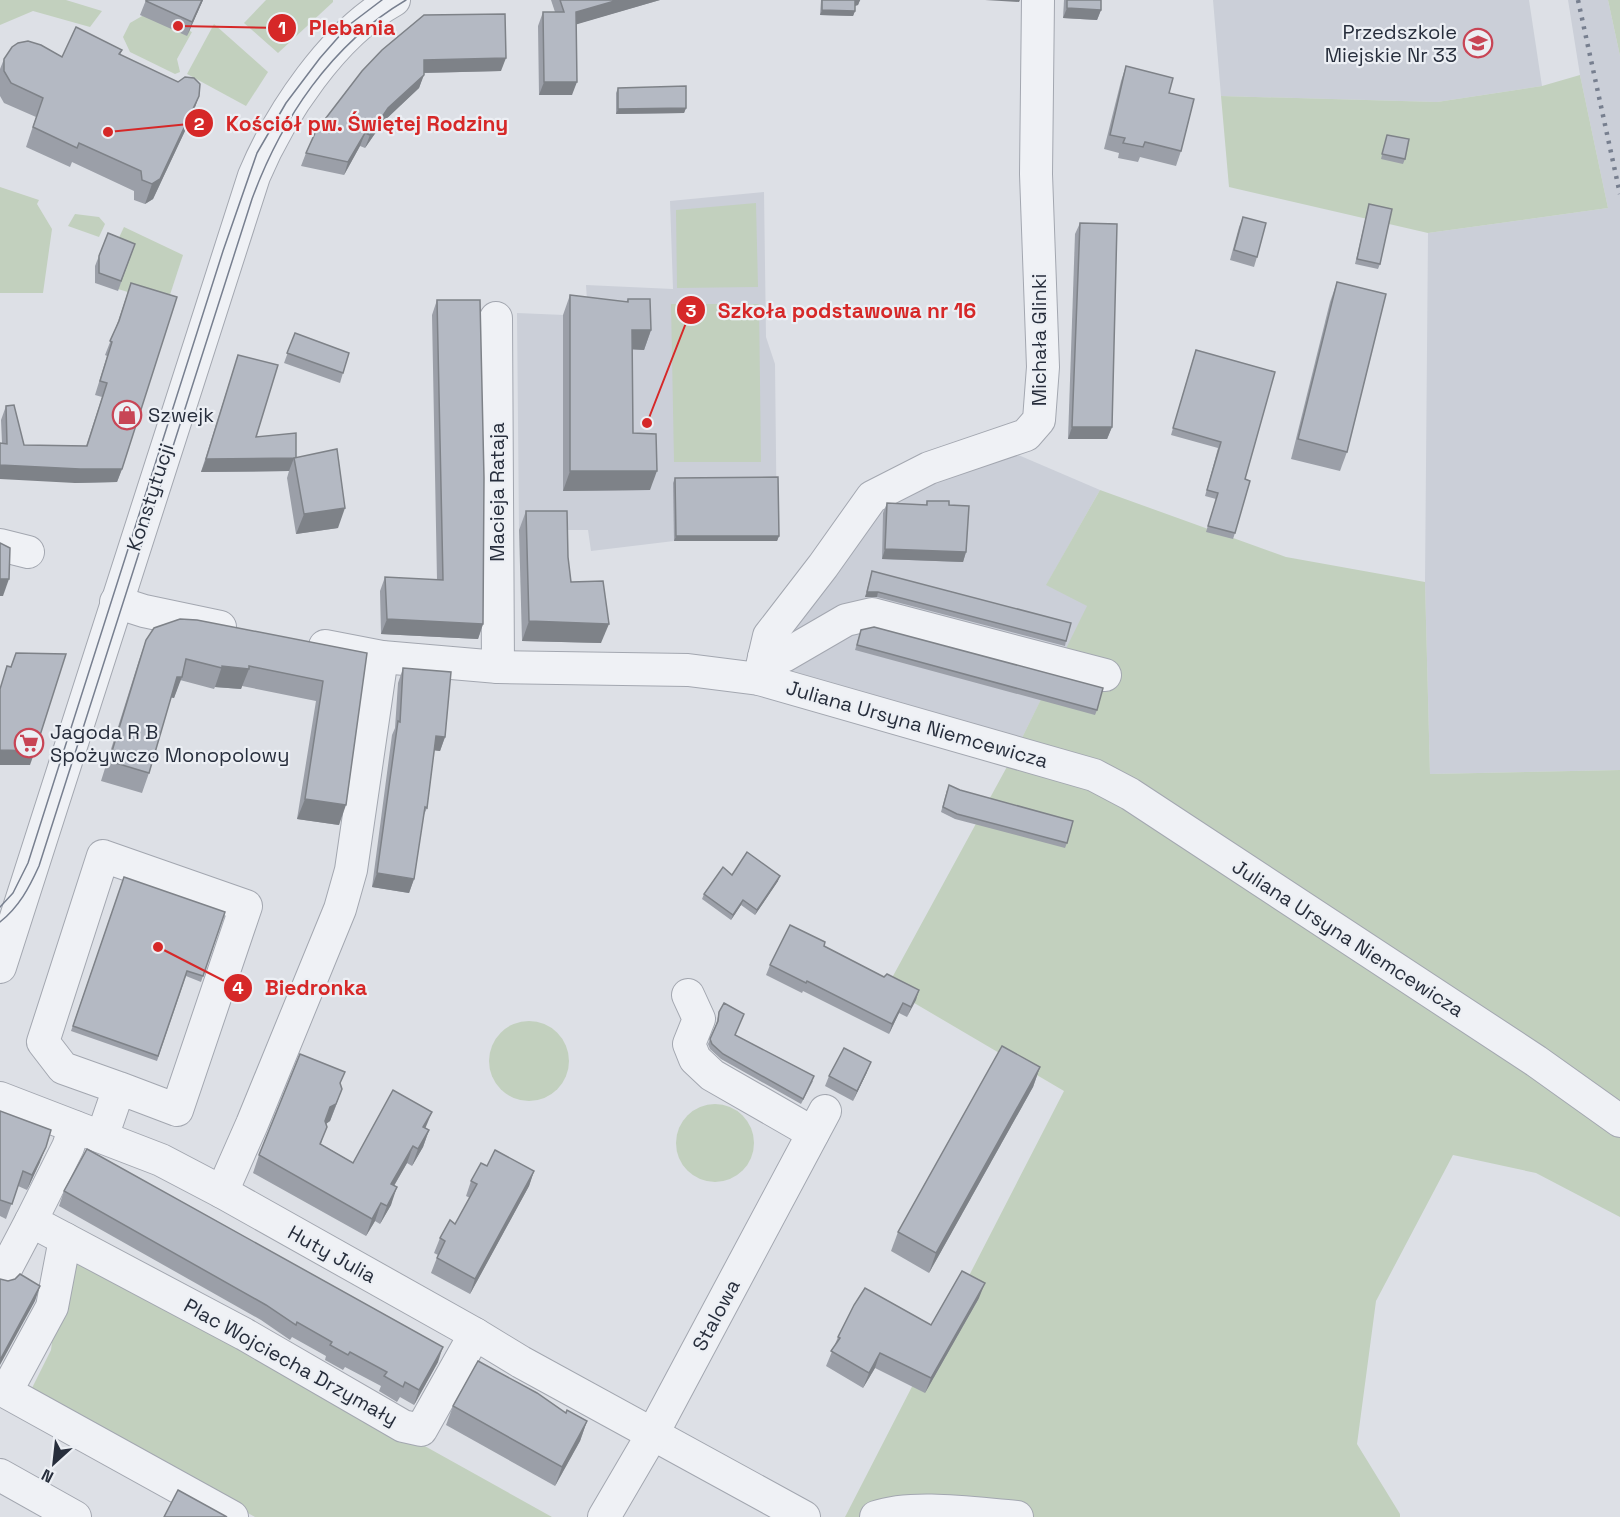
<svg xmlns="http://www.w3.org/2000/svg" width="1620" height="1517" viewBox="0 0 1620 1517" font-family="'Space Grotesk',sans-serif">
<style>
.built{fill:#cbcfd8}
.green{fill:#c2d0be}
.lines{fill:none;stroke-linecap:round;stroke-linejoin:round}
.minor-casing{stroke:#a3a7b0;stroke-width:34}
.minor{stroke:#eff1f5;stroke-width:32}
.tram{stroke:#777f8f;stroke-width:1.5}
.rail{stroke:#777f8f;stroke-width:4.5;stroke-dasharray:3 6;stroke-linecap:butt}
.wall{fill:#9b9fa8}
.shaded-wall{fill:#7e8288}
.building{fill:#b4b9c3;stroke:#7e8288;stroke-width:1.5}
.labels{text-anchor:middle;stroke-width:4.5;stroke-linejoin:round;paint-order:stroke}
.poi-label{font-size:20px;fill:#272e3c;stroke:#eceff4;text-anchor:start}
.street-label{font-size:20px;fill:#272e3c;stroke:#eceff4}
.leader{fill:none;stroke:#d62828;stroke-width:2}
.callout-dot{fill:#d62828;stroke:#eceff4;stroke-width:2}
.mark-label{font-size:18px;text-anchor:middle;font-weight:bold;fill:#fff}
.callout-label{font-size:21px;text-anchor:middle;font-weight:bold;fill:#d62828;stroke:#eceff4;stroke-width:4.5;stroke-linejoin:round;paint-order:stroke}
</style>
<rect width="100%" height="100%" fill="#dde0e6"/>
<g class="built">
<path d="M1213,0h316l13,86 -105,16 -216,-6z"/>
<path d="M1568,0h40l12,56v714l-190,4 -5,-192 3,-349 180,-25 -28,-133z"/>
<path d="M764,192l2,145 9,27 2,177h-103l-83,10 -3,-21h-69l-2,-217 71,3 -2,-31 87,4 -3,-88z"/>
<path d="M997,446l103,44 -53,94 41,22 -73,146 -256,-73 113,-182z"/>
</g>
<g class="green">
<path d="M0,0h66l36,11 -12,16 -57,-16 -33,14z"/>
<path d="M266,0h67v2l-55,51 -34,-30z"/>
<path d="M1608,0h12v56z"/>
<path d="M149,12l43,20 -15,27 3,13 -5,2 -45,-22 -7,-15 7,-14z"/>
<path d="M214,24l54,48 -22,34 -59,-32z"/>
<path d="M1580,75l28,133 -180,25 -199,-46 -8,-91 216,6 105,-16z"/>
<path d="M0,187l39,13 -2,4 15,25 -9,64h-43z"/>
<path d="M756,203l2,84 -81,1 -1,-78z"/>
<path d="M75,214l24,3 6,7 -6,13 -31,-11z"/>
<path d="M124,227l59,28 -16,49 -49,-15 -2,-45z"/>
<path d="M671,304h88l2,158h-87z"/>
<path d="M1100,490l186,67 139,25 5,192 190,-4v447l-84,-44 -83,-18 -77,146 -19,143 43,70v3h-555l219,-426 -177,-104 128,-235 72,-146 -41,-21z"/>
<circle cx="529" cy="1061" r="40"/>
<circle cx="715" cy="1143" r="39"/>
<path d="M80,1254l472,263h-297l-225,-125 21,-42 6,-47z"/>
</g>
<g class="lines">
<g class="minor-casing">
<g id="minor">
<path d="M496,318l2,349"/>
<path d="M0,545l28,7"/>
<path d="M116,602l28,9 76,16"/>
<path d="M325,646l57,11 116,10 190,3 71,9 335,96 36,19 406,267 84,60"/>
<path d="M764,657l20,-1 62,-36 26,-6 233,61"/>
<path d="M759,679l10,-43 54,-70 49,-69 57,-29 97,-33 13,-15 4,-53 -7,-193 2,-174"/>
<path d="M0,967l254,-791c26,-62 79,-142 140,-176"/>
<path d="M688,995l11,24 -10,25 6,15 17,16 101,58"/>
<path d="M0,1098l161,62 61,32 253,142 46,28 283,155"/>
<path d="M102,1137l17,-49 -56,-20 -20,-26 60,-186 143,50 -69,204 -58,-22"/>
<path d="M222,1192l30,-68 88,-215 11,-39 31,-213"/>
<path d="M65,1239l-34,-18 37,-74 7,-20"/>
<path d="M1,1278l30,-57"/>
<path d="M0,1475l75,42"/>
<path d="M232,1517l-226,-125 46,-85 13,-68 179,95 159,92 18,4 54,-96"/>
<path d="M604,1517l48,-82 173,-324"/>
<path d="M876,1517c38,-13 101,-3 141,0"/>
</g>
</g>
<use href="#minor" class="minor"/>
<g class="tram">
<path d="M0,907l13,-14 15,-30 195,-612 34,-98 29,-50 34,-45 29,-33 33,-25"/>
<path d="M0,922c19,-15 29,-34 39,-56l213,-667c29,-79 79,-155 154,-199"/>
</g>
<path class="rail" d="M1578,0l42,194"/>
</g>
<g class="wall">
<path d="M146,0h57l-16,36 -47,-21z"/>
<path d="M551,0h109l-84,24 -4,71h-33l-1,-69 5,-14h12z"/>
<path d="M821,0h39l-2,5 -3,1v5l-2,5 -33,-1z"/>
<path d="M1064,0h37v10l-4,10 -34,-2z"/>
<path d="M122,50l-2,5 72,61 -39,83 -8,5 -11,-4v-9l-62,-29 -2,5 -44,-20 10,-30 -32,-14 -4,-7v-27l4,-10 58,-2z"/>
<path d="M1126,66l43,27 12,58 -5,15 -36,-9 -2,5 -20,-4 1,-5 -15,-4 17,-68z"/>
<path d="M362,71h139l-77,2 -5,15 -36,34 -18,26 -5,-2 -16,29 -43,-9 5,-13z"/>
<path d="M618,88l68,20 -2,5 -68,1v-21z"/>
<path d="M1387,135l18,24 -2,5 -22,-5z"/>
<path d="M1369,204l11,60 -2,5 -23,-5z"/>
<path d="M1243,217l14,40 -3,10 -24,-7 9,-33z"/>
<path d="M1080,223l32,204 -5,12h-39l7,-205z"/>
<path d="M108,233l27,11 -17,47 -23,-8v-17z"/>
<path d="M1337,282l10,170 -7,19 -49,-12 39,-157z"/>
<path d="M131,283l-9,186 -5,13 -42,1 -73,-40 -1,-23 5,-14 18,39 62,1 16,-49 -7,-2 12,-39 -2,-1 11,-28z"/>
<path d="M570,295l56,7 2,-3 23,31 -7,20 -12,-1 1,84 17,57 -87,1v-176z"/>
<path d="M437,300l46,324 -5,15 -97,-5 -1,-43 5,-14 52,3 -5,-265z"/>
<path d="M295,333l48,40 -3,10 -56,-20z"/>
<path d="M238,355l18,82 40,21 42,70 -42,6 -9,-56 2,-7 -88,1z"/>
<path d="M1194,356l51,123 -10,54 -2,6 -27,-7 10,-33 -11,-3 13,-48 -47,-13z"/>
<path d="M675,478l104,58 -2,5h-103l-1,-58z"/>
<path d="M927,501l22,4 17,47 -3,10 -81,-3 1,-46 4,-10 39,2z"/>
<path d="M526,511l45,71 30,61 -79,-2 -3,-111z"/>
<path d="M872,571l194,70 -1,5 -188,-49h-12z"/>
<path d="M861,630l236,80 -2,5 -240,-65z"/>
<path d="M146,640l221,13 -28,172 -42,-6 19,-118 -74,-15 -1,3 -26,-2 -1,2 -34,-9 -6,18 -3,-1 -22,76 -7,20 -41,-12 38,-121z"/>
<path d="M403,668l42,69 -5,14 -6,-1 -7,58 -4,9 -9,62 -5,14 -37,-6 20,-152 3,-7 3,-45z"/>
<path d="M947,790l120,53 -2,5 -110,-29 -14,-7z"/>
<path d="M732,875l46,6 -23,34 -14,-10 -10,15 -29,-21 2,-5z"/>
<path d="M124,877l79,99 -2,6 -15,-6 -29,85 -86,-30z"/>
<path d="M824,946l60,31 35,13 -12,27 -8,-4 -10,21 -86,-43 -1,2 -36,-18 4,-10z"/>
<path d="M719,1012l16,23 78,46 -12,23 -80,-45 -11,-10 -2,-5 8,-19z"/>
<path d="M1040,1067l-7,20 -104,186 -38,-22 7,-19z"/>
<path d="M867,1072l-14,29 -28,-15 4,-10z"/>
<path d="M340,1084l-4,22 -6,15 -4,3 -5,20 32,19 73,-35 3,2 -6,17 -11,19 -5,-3 -13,23 -3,19 -11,19 -5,-3 -9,15 -113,-63 6,-18z"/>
<path d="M0,1111l40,51 -13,28 -9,-4 -12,33 -6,-3z"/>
<path d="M487,1166l47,5 -5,15 -59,108 -39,-21 7,-18 -4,-2 6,-15 15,-14 15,-26 -4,-2 5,-15z"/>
<path d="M64,1191l374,171 -24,43 -14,-8 -3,5 -18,-11 2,-5 -36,-19 -2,3 -18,-10 1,-4 -34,-19 -2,3 -29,-20 -202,-114z"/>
<path d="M979,1298l-54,95 -50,-25 -12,20 -37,-22 12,-29 93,-12z"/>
<path d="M453,1406l113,7 21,8 -7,20 -25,45 -109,-61z"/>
</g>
<g class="shaded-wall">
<path d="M202,0h1l-16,36 5,-14z"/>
<path d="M618,0h42l-89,26 5,-14z"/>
<path d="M860,0l-2,5 -4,1 1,-5z"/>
<path d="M985,0h35l-1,2z"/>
<path d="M1067,8l34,2 -4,10 -34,-2z"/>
<path d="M822,10l33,1 -2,5 -33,-1z"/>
<path d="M506,58l-5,13 -82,2 5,-13z"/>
<path d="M424,75l-5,13 -36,34 -18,26 5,-13 18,-27z"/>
<path d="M544,82h33l-5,13h-33z"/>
<path d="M199,96l-7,20 -39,83 -8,5 7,-20z"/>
<path d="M686,108l-2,5 -68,1 2,-5z"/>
<path d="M365,133l-5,13 -16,29 4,-13z"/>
<path d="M632,330h19l-7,20 -19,-1z"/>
<path d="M1072,427h40l-5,12h-39z"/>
<path d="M294,458l-5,13 -88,1 5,-13z"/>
<path d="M0,465l122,4 -5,13 -42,1 -75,-4z"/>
<path d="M570,471h87l-7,19 -87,1z"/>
<path d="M345,508l-7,20 -42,6 8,-20z"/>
<path d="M676,536h103l-2,5h-103z"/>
<path d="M885,549l81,3 -3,10 -81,-3z"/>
<path d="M0,579h9l-6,17h-3z"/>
<path d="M867,592h11l-1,5h-12z"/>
<path d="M387,619l96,5 -5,15 -97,-5z"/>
<path d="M529,621l80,3 -8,19 -79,-2z"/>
<path d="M222,666l27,3 -8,20 -26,-2z"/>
<path d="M177,677h5l-8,21 -5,-1z"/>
<path d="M436,736l9,1 -5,14 -9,-1z"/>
<path d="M0,750l35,1 -5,14h-30z"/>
<path d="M305,799l41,6 -7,20 -42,-6z"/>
<path d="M377,873l37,6 -5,14 -37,-6z"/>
<path d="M780,876l-2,5 -23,34 2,-5z"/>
<path d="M743,900l-2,5 -10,15 2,-5z"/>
<path d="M919,990l-3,10 -9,17 4,-10z"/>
<path d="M903,1003l-4,10 -10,21 3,-10z"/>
<path d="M871,1062l-4,10 -14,29 4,-10z"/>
<path d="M1040,1067l-7,20 -104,186 7,-20z"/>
<path d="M342,1089l-12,32 -6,4 6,-18z"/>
<path d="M432,1112l-7,17 -2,-2z"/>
<path d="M429,1130l-6,17 -11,19 6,-17z"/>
<path d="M413,1146l-6,17 -22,38 6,-17z"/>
<path d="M46,1147l-6,15 -13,28 5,-15z"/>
<path d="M534,1171l-5,15 -59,108 5,-15z"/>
<path d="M397,1187l-6,18 -11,19 7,-18z"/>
<path d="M381,1203l-6,18 -9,15 6,-17z"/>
<path d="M985,1283l-6,15 -54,95 6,-15z"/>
<path d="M40,1286l-5,15 -35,64v-5z"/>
<path d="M443,1347l-5,15 -24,43 5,-15z"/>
<path d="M880,1353l-5,15 -12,20 6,-15z"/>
<path d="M587,1421l-7,20 -25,45 7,-19z"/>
</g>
<g class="building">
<path d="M146,0h56l-10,22 -46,-21z"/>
<path d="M560,0h58l-42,12 1,70h-33l-1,-70h21z"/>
<path d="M822,0h38l-5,1v10l-33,-1z"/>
<path d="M1067,0h34v10l-34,-2z"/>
<path d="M505,14l1,44 -82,2v15l-36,33 -18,27 -5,-2 -17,29 -42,-9 10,-22 46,-60 20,-21 42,-35z"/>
<path d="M76,27l46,23 -3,4 59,28 7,-5 9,1 6,6 -1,12 -39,83 -8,5 -10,-4 -1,-9 -62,-28 -2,5 -44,-21 10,-29 -32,-15 -7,-12v-12l8,-12 6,-4 10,-2 13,4 21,12z"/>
<path d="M1126,66l47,12 -4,15 25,6 -13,52 -36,-9 -2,5 -20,-4 2,-5 -15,-3z"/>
<path d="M686,86v22l-68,1v-21z"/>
<path d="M1387,135l22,4 -4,20 -23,-5z"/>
<path d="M1369,204l23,5 -12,55 -23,-5z"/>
<path d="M1243,217l23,6 -9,34 -23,-7z"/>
<path d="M1080,223l37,1 -5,203h-40z"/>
<path d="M108,233l27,11 -14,37 -22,-8v-17z"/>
<path d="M1337,282l49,12 -39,158 -49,-13z"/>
<path d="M131,283l46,14 -55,172h-42l-80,-4v-22l7,1 -1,-38 8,-1 10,40 63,1 20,-63 -7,-2 12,-39 -2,-1 9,-20z"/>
<path d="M570,295l58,7v-3h22l1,31h-19l1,103 23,1 1,37h-87z"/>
<path d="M437,300h43l4,178 -1,146 -96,-5 -2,-42 58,3z"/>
<path d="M295,333l54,20 -6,20 -56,-20z"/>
<path d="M1196,350l79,22 -30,107 5,2 -15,52 -27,-7 10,-33 -11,-3 14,-48 -48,-14z"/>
<path d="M238,355l40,10 -22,72 40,-4v25l-90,1z"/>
<path d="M337,449l8,59 -41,6 -10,-56z"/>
<path d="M778,477l1,59h-103l-1,-58z"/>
<path d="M927,501h22v4l20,1 -3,46 -81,-3 2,-46 40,2z"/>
<path d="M526,511h41l1,46 3,25 32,-1 6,43 -80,-3z"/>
<path d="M0,543l10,5 -1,31h-9z"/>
<path d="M872,571l199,52 -5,18 -188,-49h-11z"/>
<path d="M180,619l17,1 170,33 -21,152 -41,-6 18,-118 -74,-15v3l-27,-3v2l-36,-9 -4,18h-5l-28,96 -40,-12 37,-121 8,-12z"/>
<path d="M874,627l229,61 -6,22 -240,-65 4,-15z"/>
<path d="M16,653l50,1 -31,97 -35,-1v-61l7,-23 4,1z"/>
<path d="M403,668l48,4 -6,65 -9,-1 -9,72 -2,-1 -11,72 -37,-6 21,-152 2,1z"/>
<path d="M949,785l11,5 113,31 -6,22 -110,-29 -14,-7z"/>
<path d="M747,852l33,24 -23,34 -14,-10 -10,15 -29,-21 19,-27 9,8z"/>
<path d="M124,877l101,35 -22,64 -16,-5 -29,85 -85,-30z"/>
<path d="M790,925l35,17 -1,4 60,31 3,-3 32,16 -8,17 -8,-4 -11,21 -85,-43 -1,2 -36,-18z"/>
<path d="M724,1003l20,11 -9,21 79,41 -11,23 -80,-45 -11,-10 -2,-5 8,-18 1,-9z"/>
<path d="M1002,1046l38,21 -104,186 -38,-21z"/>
<path d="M844,1048l27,14 -14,29 -28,-15z"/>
<path d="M300,1054l45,18 -5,11 2,6 -6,15 -6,3 -5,14 2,6 -7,17 33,19 40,-73 39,22 -9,15 6,3 -11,19 -5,-3 -22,38 6,3 -10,19 -6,-3 -9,16 -113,-64z"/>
<path d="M0,1111l51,19 -5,17 -14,28 -9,-4 -11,33 -12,-4z"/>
<path d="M87,1149l356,198 -24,43 -14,-8 -2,5 -19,-11 3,-4 -37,-20 -2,3 -18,-10 2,-3 -35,-20 -1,3 -30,-20 -202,-114z"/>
<path d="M495,1150l39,21 -59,108 -38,-21 8,-17 -5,-3 10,-18 5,4 22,-40 -6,-3 10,-18 6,3z"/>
<path d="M962,1271l23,12 -54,95 -51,-25 -11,20 -38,-22 9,-13 -2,-1 16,-32 11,-17 66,37z"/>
<path d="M20,1274l20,12 -40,74v-81l8,2 7,-2z"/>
<path d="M478,1361l59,32 29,20 1,-3 20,11 -25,46 -109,-61z"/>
<path d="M178,1490l49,27h-63z"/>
</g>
<defs>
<g id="school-ring" transform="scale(1.5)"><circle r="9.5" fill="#eceff4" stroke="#c84555" stroke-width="1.5"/><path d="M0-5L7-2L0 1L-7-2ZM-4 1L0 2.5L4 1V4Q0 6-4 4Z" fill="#c84555"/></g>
<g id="shop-ring" transform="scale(1.5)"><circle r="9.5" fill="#eceff4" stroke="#c84555" stroke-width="1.5"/><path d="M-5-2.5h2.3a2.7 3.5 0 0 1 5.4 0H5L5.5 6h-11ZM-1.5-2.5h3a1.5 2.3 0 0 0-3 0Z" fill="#c84555"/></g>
<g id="supermarket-ring" transform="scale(1.5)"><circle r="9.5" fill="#eceff4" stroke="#c84555" stroke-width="1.5"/><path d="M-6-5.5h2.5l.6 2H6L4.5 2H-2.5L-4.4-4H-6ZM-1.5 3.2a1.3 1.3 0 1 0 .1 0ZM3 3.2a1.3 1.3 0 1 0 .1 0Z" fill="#c84555"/></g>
</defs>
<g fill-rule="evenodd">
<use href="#school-ring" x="1478" y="43"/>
<use href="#shop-ring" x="127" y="415"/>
<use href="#supermarket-ring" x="29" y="743"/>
</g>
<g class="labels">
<g class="poi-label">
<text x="1457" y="39" text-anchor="end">Przedszkole<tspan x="1457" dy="23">Miejskie Nr 33</tspan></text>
<text x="148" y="422">Szwejk</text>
<text x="50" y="739">Jagoda R B<tspan x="50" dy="23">Spożywczo Monopolowy</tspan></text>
</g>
<g class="street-label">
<text transform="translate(1039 340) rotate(-90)" y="7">Michała Glinki</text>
<text transform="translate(497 492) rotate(-90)" y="7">Macieja Rataja</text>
<text transform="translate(150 497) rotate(-72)" y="7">Konstytucji</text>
<text transform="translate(917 724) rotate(16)" y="7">Juliana Ursyna Niemcewicza</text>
<text transform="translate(1348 938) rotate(33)" y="7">Juliana Ursyna Niemcewicza</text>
<text transform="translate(332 1254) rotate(29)" y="7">Huty Julia</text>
<text transform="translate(716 1315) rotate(-62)" y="7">Stalowa</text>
<text transform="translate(291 1362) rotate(29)" y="7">Plac Wojciecha Drzymały</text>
</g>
</g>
<path class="leader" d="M178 26L282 28M108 132L199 123M647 423L691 310M158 947L238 988"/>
<g class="callout-dot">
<circle cx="178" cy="26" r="6"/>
<circle cx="108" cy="132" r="6"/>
<circle cx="647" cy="423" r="6"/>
<circle cx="158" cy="947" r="6"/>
<circle cx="282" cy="28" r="15"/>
<circle cx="199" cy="123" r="15"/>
<circle cx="691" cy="310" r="15"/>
<circle cx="238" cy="988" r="15"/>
</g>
<g class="mark-label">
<text x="282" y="34">1</text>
<text x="199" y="130">2</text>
<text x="691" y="317">3</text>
<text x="238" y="994">4</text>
</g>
<g class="callout-label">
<text x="352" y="35">Plebania</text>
<text x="367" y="131">Kościół pw. Świętej Rodziny</text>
<text x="847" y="318">Szkoła podstawowa nr 16</text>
<text x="316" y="995">Biedronka</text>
</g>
<g transform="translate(54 1463) rotate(207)" stroke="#eceff4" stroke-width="4.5" paint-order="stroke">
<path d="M0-4.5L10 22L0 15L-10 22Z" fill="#272e3c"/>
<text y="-9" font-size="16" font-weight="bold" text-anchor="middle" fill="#272e3c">N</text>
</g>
</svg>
